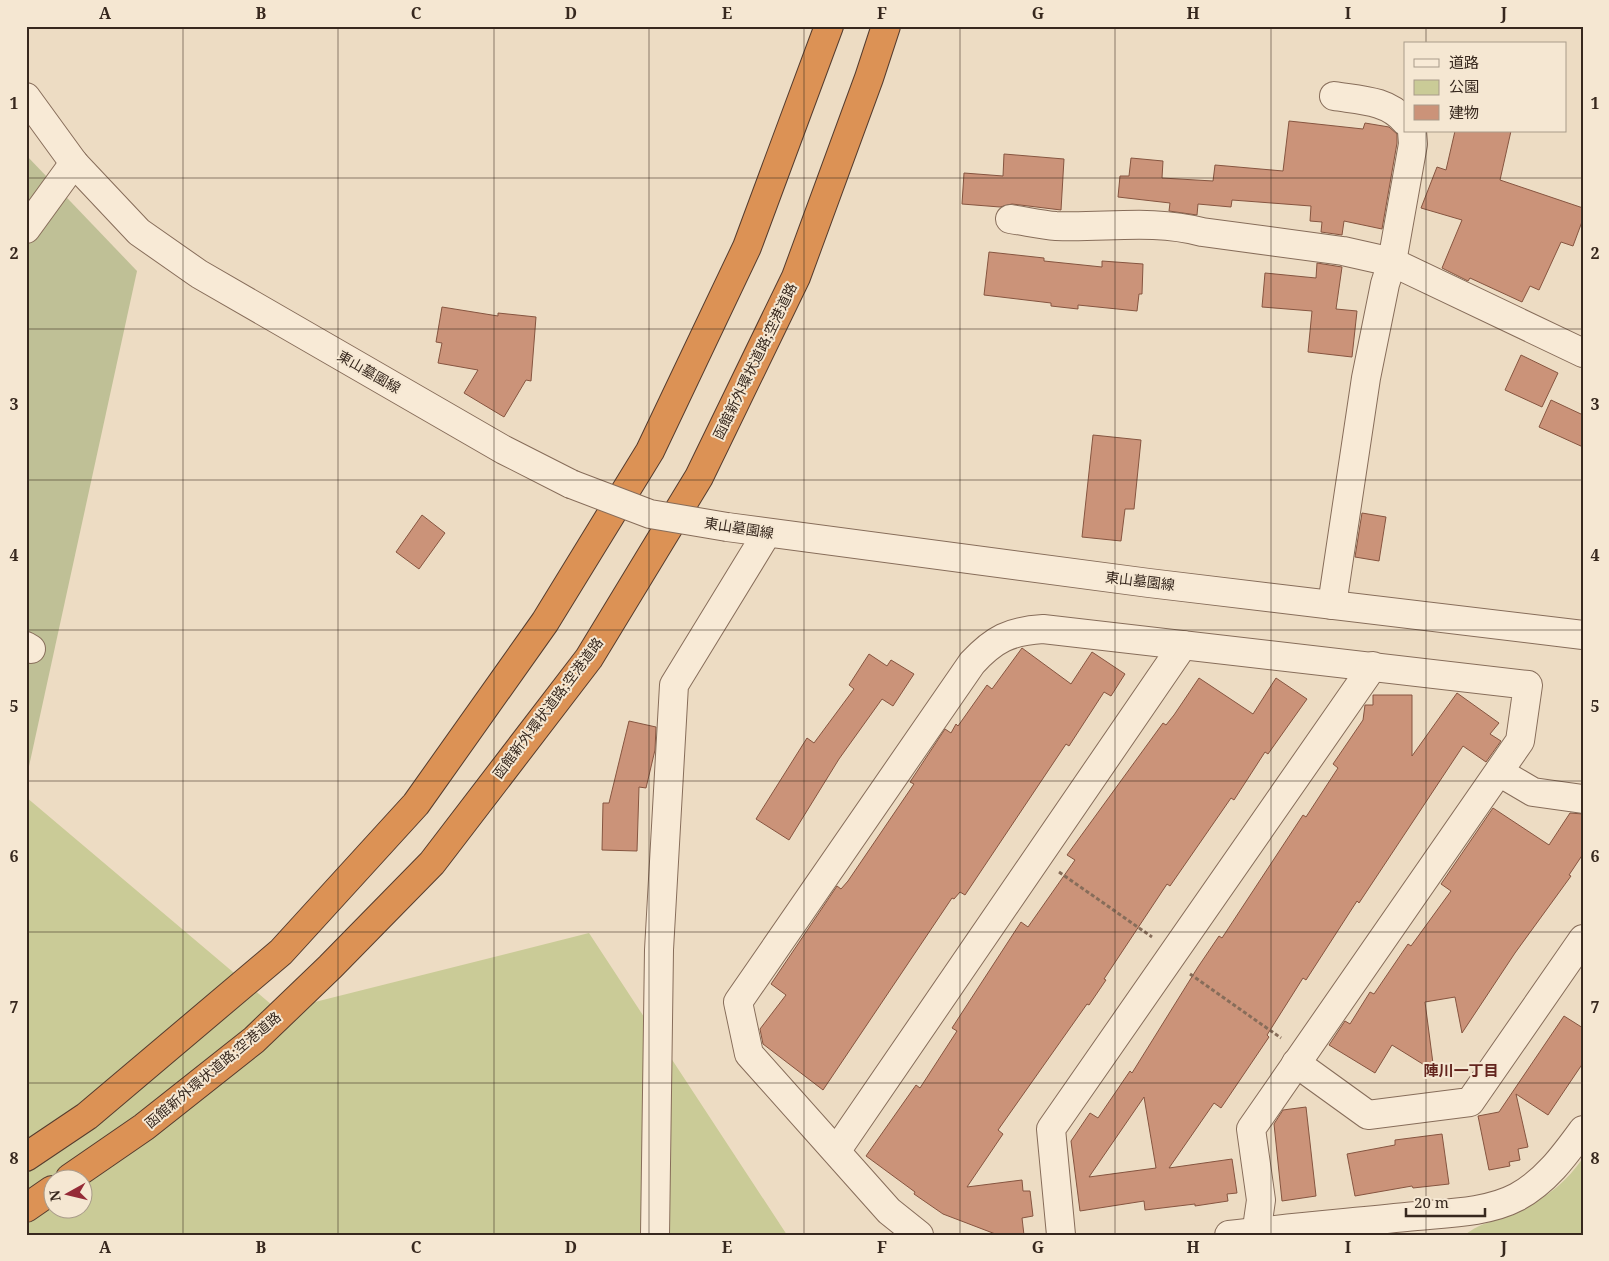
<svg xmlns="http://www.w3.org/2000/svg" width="1609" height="1261" viewBox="0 0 1609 1261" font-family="'Noto Serif','Noto Sans JP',serif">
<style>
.green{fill:#cacb97;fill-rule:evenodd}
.cemetery{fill:#bfc096}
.building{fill:#cb9379;stroke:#865540;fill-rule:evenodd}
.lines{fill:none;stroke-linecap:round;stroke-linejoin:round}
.minor-casing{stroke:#876d5a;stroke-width:30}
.highway-casing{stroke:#553c2e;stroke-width:30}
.path{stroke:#876d5a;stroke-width:3;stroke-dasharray:4 2.5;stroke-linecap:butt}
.minor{stroke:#f8ead6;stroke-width:28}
.highway{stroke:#dc9255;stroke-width:28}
.minor-bridge-casing{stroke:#876d5a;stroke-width:30;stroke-linecap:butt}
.minor-bridge{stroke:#f8ead6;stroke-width:28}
.grid{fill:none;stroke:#37281e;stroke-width:1;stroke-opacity:0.55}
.labels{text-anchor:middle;stroke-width:4;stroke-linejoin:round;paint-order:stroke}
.street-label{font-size:14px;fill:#37281e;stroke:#f5e7d2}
.neighbourhood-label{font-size:15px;font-weight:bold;fill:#63251e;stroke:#f5e7d2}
.neatline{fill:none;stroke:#37281e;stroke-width:2}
.grid-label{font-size:16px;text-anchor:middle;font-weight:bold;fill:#37281e}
</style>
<rect width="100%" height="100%" fill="#eddcc3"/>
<g class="green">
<path d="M26,797l253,214 310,-78 198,302h-761zM52,1178h30v30h-30z"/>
<path d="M1583,1158v77h-118c17,-14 31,-13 50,-22 28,-13 50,-29 68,-55z"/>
</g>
<path class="cemetery" d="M26,155l111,116 -111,509z"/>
<g class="building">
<path d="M1289,121l74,8 2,-6 24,4 8,7v9l-15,86 -38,-8 -2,14 -21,-3 1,-10 -12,-1 1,-15 -79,-6 -1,7 -33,-3 -1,11 -28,-4 1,-8 -52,-6 2,-21h9l2,-18 32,3 -1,17 51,3 2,-16 68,6z"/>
<path d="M1455,131h56l-11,49 83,28v11l-10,27 -12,-4 -22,48 -9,-4 -8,16 -52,-24 -2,3 -26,-13 20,-48 -41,-12 16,-41 9,3z"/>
<path d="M1004,154l60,5 -3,51 -49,-6 -12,3 -38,-3 2,-31 39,3z"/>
<path d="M989,252l55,6v3l58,6v-6l41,3 -1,30h-3l-2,17 -59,-6v4l-27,-3v-3l-67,-8z"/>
<path d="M1317,263l25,4 -6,42 21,2 -5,46 -44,-5 4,-41 -50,-4 3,-34 51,5z"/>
<path d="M442,307l56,9v-3l38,4 -5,64 -5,-1 -22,37 -40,-24 14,-23 -40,-7 4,-20 -6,-1z"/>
<path d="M1521,355l37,18 -16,34 -37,-17z"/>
<path d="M1551,400l32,15v32l-44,-20z"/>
<path d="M1093,435l48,5 -7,69h-9l-4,32 -39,-4z"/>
<path d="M1362,513l24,4 -7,44 -24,-4z"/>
<path d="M422,515l23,18 -26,36 -23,-17z"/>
<path d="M1022,648l49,36 21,-32 33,22 -14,22 -7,-4 -35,54 -3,-2 -101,151 -5,-3 -6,7 -2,-1 -129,192 -60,-46 -3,-15 26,-34 -15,-11 66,-98 4,3 7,-8 66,-97 -4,-2 35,-53 6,4 5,-9 2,2 29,-41 5,4z"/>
<path d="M869,654l18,12 4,-6 23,14 -21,32 -11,-7 -43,60 -50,81 -33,-21 51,-81 7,5 40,-54 -5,-4z"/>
<path d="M1199,678l54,36 23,-36 31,21 -39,55 -3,-2 -31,48 -3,-2 -61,88 -3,-2 -63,95 2,1 -17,25 -2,-1 -89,126 5,4 -36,53 55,-7 1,11h7l3,25 -11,2 2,17h-26l-55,-21 -29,-20 1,-2 -49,-36 50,-71 4,3 37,-57 -5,-3 69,-106 7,5 47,-67 -8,-5 96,-132 3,2 8,-10z"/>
<path d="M1457,693l42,30 -9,11 11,7 -15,21 -23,-16 -104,157 -2,-2 -51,79 -3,-2 -36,57 2,2 -48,71 -7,-5 -45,65 63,-9 5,34 -10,1 1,7 -33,5v-2l-50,6 -1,-9 -64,10 -9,-70 19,-28 8,5 32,-47 2,2 66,-106 21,-31 3,2 81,-123 3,2 32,-49 -5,-4 30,-44 2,-15h8v-10h39v61zM1144,1097l12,71 -67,9z"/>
<path d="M629,721l27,6 -1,23 -9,38 -7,-1 -2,64 -35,-1 1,-47h6z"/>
<path d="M1493,808l56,37 21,-32 13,1v40l-14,21 2,1 -56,77 -53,80 -7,-36 -30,5 9,69 -42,-26 -17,28 -46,-28 16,-24 5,3 20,-32 4,2 34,-50 3,2 40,-55 -10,-7z"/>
<path d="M1564,1016l19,12v35l-35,52 -32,-21 12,53 -10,2 2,11 -11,2 1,4 -21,4 -11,-54 21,-4z"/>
<path d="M1306,1107l10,89 -34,5 -8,-77 9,-14z"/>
<path d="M1442,1134l7,50 -36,4 -1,-2 -57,10 -8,-42 48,-9v-5z"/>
</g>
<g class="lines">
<g class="minor-casing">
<g id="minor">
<path d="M1334,96c25,4 54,4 71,25"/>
<path d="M26,97l48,66 65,69 60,42 305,176 67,34"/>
<path d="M1010,219c15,2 31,6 46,7 50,2 97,-7 146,6l141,19 49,11 191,91"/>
<path d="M26,229l48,-66"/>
<path d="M727,527l422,56 434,52"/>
<path d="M1332,605l34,-227 19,-94 7,-22 21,-118 -1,-13"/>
<path d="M26,646l5,3"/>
<path d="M1499,772l34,20 50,7"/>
<path d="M1296,1063l72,52 102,-13 113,-163"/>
<path d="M837,1150l346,-505"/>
<path d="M655,1235l4,-285 15,-265 93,-152"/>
<path d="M919,1235l-30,-24 -140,-157 -11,-52 234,-339c22,-24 38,-32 71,-34l485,56 -8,56 -269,388 10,71 -5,35"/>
<path d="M1061,1235l-10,-106 322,-463"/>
<path d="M1229,1235c59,-7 118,-12 177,-18 35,-4 79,-3 111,-20 29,-16 47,-41 66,-67"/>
</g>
</g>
<g class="highway-casing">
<g id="highway">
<path d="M26,1157l61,-41 194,-164 135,-148 129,-182 105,-171 97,-204 82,-221"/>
<path d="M70,1178l74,-51 110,-87 76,-73 102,-104 157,-205 110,-181 97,-200 73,-199 17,-52"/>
<path d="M26,1208l26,-18"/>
</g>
</g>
<g class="path">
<path d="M1059,872l93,65"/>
<path d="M1190,974l91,64"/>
</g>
<use href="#minor" class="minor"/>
<use href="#highway" class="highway"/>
<g class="minor-bridge-casing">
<path id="minor-bridge" d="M571,484l79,30 77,13"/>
</g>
<use href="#minor-bridge" class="minor-bridge"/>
</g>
<path class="grid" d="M183,26v1209M338,26v1209M494,26v1209M649,26v1209M804,26v1209M960,26v1209M1115,26v1209M1271,26v1209M1426,26v18M1426,131v1104M26,178h1557M26,329h1557M26,480h1557M26,630h1557M26,781h1557M26,932h1557M26,1083h1557"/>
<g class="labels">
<g class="street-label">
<text transform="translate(755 361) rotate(-64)" y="5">函館新外環状道路;空港道路</text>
<text transform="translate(369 372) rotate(30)" y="5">東山墓園線</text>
<text transform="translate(739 528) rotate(9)" y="5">東山墓園線</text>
<text transform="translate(1140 581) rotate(7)" y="5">東山墓園線</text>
<text transform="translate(548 708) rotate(-53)" y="5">函館新外環状道路;空港道路</text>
<text transform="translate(213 1070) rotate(-40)" y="5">函館新外環状道路;空港道路</text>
</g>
<g class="neighbourhood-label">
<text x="1461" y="1076">陣川一丁目</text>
</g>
</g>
<rect width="1609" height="1261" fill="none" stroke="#f5e7d2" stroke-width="55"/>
<rect x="1404" y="42" width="162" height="90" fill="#f5e7d2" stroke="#a99b8a"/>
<rect x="1414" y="59" width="25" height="8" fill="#f8ead6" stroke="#a99b8a"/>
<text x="1449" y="68" font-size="15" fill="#37281e">道路</text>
<rect x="1414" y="80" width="25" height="15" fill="#cacb97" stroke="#a99b8a"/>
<text x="1449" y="92" font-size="15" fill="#37281e">公園</text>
<rect x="1414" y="105" width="25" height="15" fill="#cb9379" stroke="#a99b8a"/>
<text x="1449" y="118" font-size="15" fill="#37281e">建物</text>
<g transform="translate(68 1194) rotate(262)"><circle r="24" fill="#f5e7d2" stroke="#a99b8a"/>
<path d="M0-4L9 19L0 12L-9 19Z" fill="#952b37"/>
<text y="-8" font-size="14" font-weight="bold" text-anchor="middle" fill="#37281e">N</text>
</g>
<path d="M1406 1208v8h79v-8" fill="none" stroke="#37281e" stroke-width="2.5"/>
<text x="1414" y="1208" font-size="15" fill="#37281e" stroke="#f5e7d2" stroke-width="4" paint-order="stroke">20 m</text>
<rect x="28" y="28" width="1554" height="1206" class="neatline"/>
<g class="grid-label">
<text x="105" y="19">A</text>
<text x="261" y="19">B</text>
<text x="416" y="19">C</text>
<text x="571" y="19">D</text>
<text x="727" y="19">E</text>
<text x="882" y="19">F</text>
<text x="1038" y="19">G</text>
<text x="1193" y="19">H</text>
<text x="1348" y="19">I</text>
<text x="1504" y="19">J</text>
<text x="14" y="109">1</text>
<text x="1595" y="109">1</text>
<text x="14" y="259">2</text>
<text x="1595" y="259">2</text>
<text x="14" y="410">3</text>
<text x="1595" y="410">3</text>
<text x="14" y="561">4</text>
<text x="1595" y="561">4</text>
<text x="14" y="712">5</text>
<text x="1595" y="712">5</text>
<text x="14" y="862">6</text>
<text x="1595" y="862">6</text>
<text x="14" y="1013">7</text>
<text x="1595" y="1013">7</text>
<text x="14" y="1164">8</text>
<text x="1595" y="1164">8</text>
<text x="105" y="1253">A</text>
<text x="261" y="1253">B</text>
<text x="416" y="1253">C</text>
<text x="571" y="1253">D</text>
<text x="727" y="1253">E</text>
<text x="882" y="1253">F</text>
<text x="1038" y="1253">G</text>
<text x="1193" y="1253">H</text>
<text x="1348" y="1253">I</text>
<text x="1504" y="1253">J</text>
</g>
</svg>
